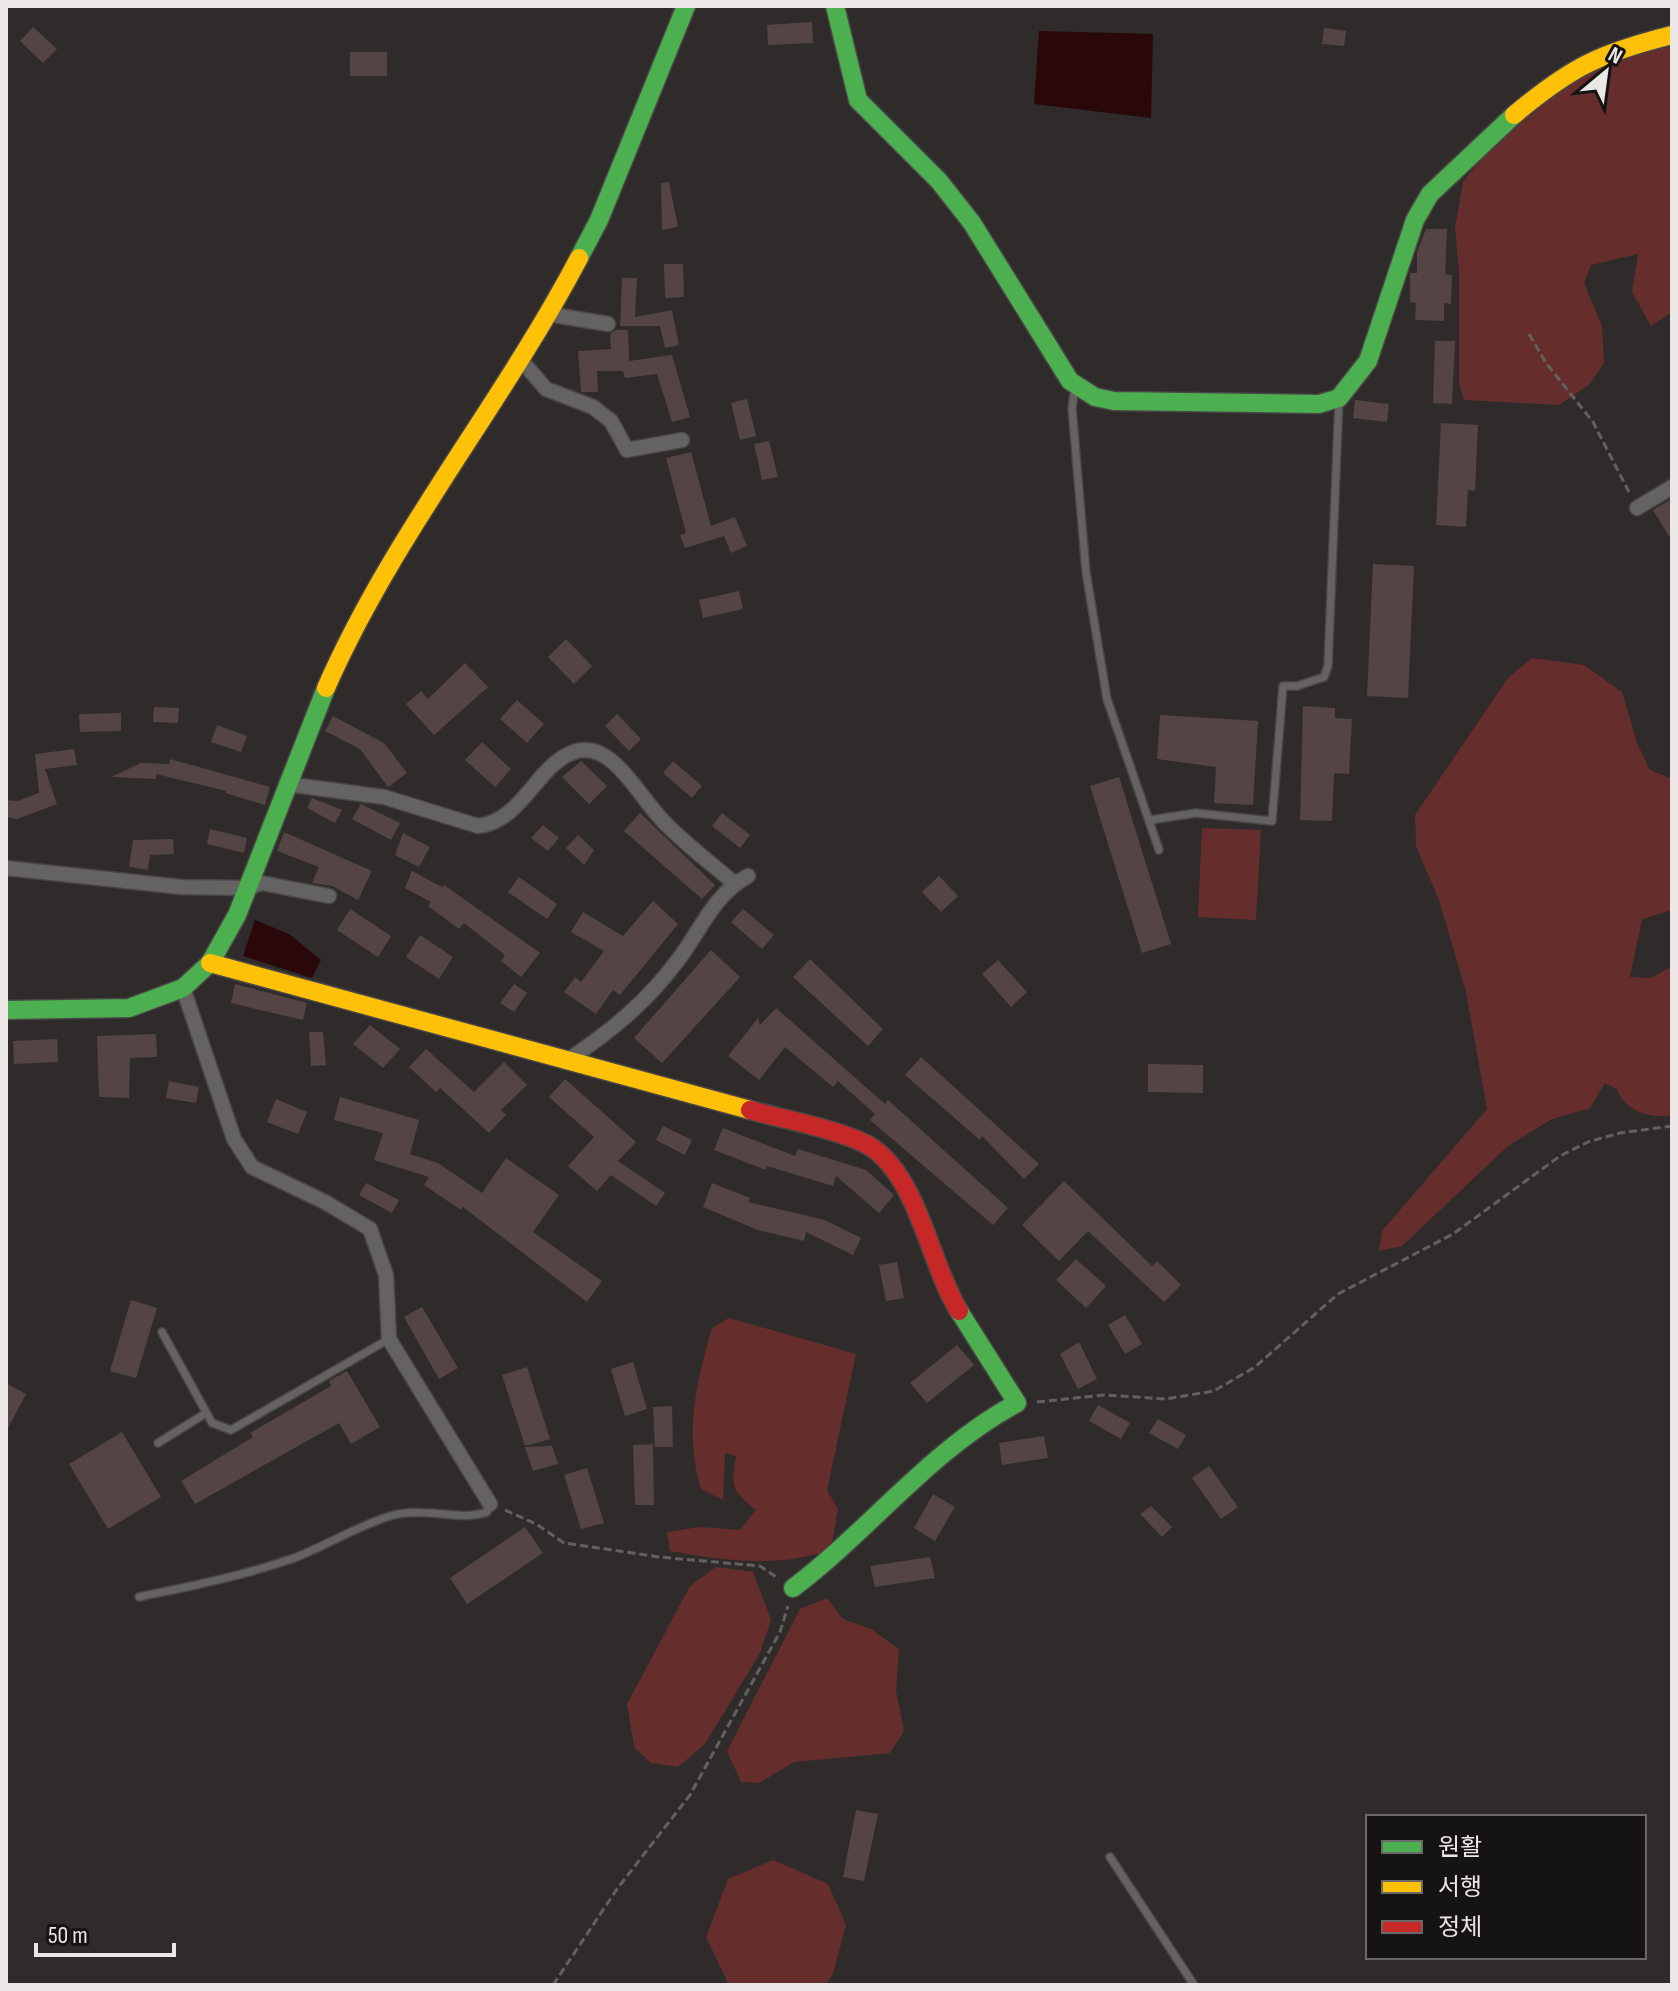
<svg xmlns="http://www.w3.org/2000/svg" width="1678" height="1991" viewBox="0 0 1678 1991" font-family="'Sofia Sans Condensed','Noto Sans KR',sans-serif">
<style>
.green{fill:#652e2d}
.water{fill:#2a0708}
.building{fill:#544}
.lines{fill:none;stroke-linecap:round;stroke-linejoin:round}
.lane-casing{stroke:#494646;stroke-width:10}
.street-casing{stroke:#494646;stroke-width:17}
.fast-casing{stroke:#494646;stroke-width:21}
.slow-casing{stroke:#494646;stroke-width:21}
.jam-casing{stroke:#494646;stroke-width:21}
.path{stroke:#636160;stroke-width:3;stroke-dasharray:8 4;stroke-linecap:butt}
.lane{stroke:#656262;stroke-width:7}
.street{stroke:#656262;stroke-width:14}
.fast{stroke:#4caf50;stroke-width:18}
.slow{stroke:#ffc107;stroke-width:18}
.jam{stroke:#c62828;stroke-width:18}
</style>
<rect width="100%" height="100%" fill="#2f2b2a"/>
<g class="green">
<path d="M1672,45v267l-21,14 -19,-34 6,-38 -47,11 -7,18 18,43 2,37 -14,21 -31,21 -95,-5 -5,-17v-112l-4,-43 8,-46 27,-34 74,-60 51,-31z"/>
<path d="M1532,658l52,7 38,27 15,51 13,27 22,9v131l-30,9 -12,58 21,1 21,-12v149c-22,4 -48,-4 -55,-26l-12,-6 -15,25 -38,11 -44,27 -106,100 -23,5 3,-20 105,-122 -21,-117 -27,-92 -23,-54 -1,-31 93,-137z"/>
<path d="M1202,828l59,2 -5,90 -58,-3z"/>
<path d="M729,1318l127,36 -29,136 11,19 -7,40c-48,20 -111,11 -161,2l-3,-19 33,-5 40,3 16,-20c-25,-20 -25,-23 -20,-54l-11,-3 -2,47 -22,-11c-17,-57 -5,-105 11,-161z"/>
<path d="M716,1567l37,5 18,48 -11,33 -55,91 -27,23 -27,-4 -17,-16 -7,-43 63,-118z"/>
<path d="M827,1598l16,21 28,10 28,20 -3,42 8,40 -14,22 -96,9 -35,21 -18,-1 -14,-31 73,-142z"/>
<path d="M773,1860l55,24 18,41 -13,49 -7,11h-97l-23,-48 22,-58z"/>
</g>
<g class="water">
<path d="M1039,31l114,3 -2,84 -117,-14z"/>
<path d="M255,920l34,14 32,26 -9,18 -69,-22z"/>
</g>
<g class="building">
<path d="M812,22l1,21 -45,2 -1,-20z"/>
<path d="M33,27l24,22 -14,14 -23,-22z"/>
<path d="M1324,28l22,3 -2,15 -22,-2z"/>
<rect x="350" y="52" width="37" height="24"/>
<path d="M669,182l9,45 -16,3 -1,-47z"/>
<path d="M1426,229h21l-2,45 7,1 -1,29 -7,-1v18l-29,-1 1,-17 -6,-1v-29h7v-21z"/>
<path d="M664,264h19l1,33 -19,1z"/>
<path d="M622,278h15l-2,39 37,-7 7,35 -14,3 -5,-22h-40z"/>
<path d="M616,330h12l1,31 43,-6 18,62 -18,5 -15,-48 -32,4 -2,-7h-26l1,21h-17l-3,-41 33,-2 -1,-15z"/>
<path d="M1435,341h20l-3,63 -19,-1z"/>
<path d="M747,399l9,37 -16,4 -9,-37z"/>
<path d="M1355,400l34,4 -2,18 -34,-4z"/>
<path d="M1441,423l37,2 -3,66 -7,-1 -2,37 -30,-2z"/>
<path d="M769,441l9,36 -16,3 -8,-36z"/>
<path d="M691,452l20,74 24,-9 12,29 -16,7 -7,-17 -39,12 -5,-13 6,-2 -20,-75z"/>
<path d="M1672,499v42l-19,-31z"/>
<path d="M1373,564l41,2 -6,132 -41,-2z"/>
<path d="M739,591l4,18 -40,9 -4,-18z"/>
<path d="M566,639l26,27 -18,18 -26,-27z"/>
<path d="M465,663l23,24 -54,48 -28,-31 15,-13 7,8z"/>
<path d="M517,700l27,24 -17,19 -27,-24z"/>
<path d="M1303,706l32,2v10l17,1 -3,55 -15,-1 -2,48 -32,-1z"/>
<path d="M154,707l25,1 -1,15 -25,-1z"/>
<path d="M121,713v18l-41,1 -1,-18z"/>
<path d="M617,714l24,25 -12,12 -24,-25z"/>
<path d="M1160,715l98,6 -5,84 -39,-2 2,-36 -59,-8z"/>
<path d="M333,716l51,27 23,30 -19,14 -28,-38 -35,-18z"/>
<path d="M217,725l30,11 -6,16 -30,-10z"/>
<path d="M482,742l29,27 -16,18 -30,-27z"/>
<path d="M74,749l3,16 -32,4 12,35 -40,15 -11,-2v-17l11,1 22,-8 -4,-39z"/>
<path d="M170,759l100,28 -5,18 -40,-12 1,-2 -70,-17v5l-45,-2 30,-14 28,1z"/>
<path d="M581,761l26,25 -18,18 -27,-27z"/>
<path d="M673,761l29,25 -10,12 -29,-25z"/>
<path d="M1119,777l52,167 -29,9 -52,-167z"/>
<path d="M312,798l30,12 -7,13 -28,-15z"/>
<path d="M361,804l39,19 -9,17 -39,-21z"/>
<path d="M640,813l75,72 -13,14 -78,-68z"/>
<path d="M722,813l28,22 -10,13 -28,-22z"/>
<path d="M543,825l16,13 -11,13 -17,-13z"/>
<path d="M210,829l37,9 -3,15 -37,-9z"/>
<path d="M284,832l88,39 -14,29 -26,-14 -20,-3 7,-16 -42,-16z"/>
<path d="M403,833l27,14 -11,20 -24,-12z"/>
<path d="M578,835l16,15 -10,15 -18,-17z"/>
<path d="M173,839l1,15 -24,1 -2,15 -19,-3 4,-27z"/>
<path d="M412,871l30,16 2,-2 96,68 -19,24 -20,-16 4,-6 -41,-32 -5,6 -31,-23 3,-4 -26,-14z"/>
<path d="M939,876l19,20 -17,16 -19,-20z"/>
<path d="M519,877l38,27 -10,15 -39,-27z"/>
<path d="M653,901l25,23 -58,71 -7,-5 -17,24 -32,-22 11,-15 6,5 23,-31 -33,-19 12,-20 40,24z"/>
<path d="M350,909l41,27 -13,21 -41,-27z"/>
<path d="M743,909l31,26 -12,14 -31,-27z"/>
<path d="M420,935l33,22 -14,22 -33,-22z"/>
<path d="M711,950l29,27 -78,86 -28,-25z"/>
<path d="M810,959l73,70 -15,17 -75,-69z"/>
<path d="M998,960l29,32 -16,15 -29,-33z"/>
<path d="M235,984l72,19 -4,17 -72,-17z"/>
<path d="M514,984l13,9 -13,19 -14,-9z"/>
<path d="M776,1008l109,96 3,-4 120,108 -15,17 -123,-105 5,-6 -37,-33 -5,6 -48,-40 -26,33 -31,-24 30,-38 2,7z"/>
<path d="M370,1025l30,24 -17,19 -30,-24z"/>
<path d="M309,1032h14l3,33 -15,1z"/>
<path d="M156,1034l1,23 -27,1 -1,40 -30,-1 -2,-61z"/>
<path d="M57,1039l1,23 -44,2 -1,-23z"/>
<path d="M426,1049l48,43 30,-30 23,23 -26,25 5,5 -17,18 -49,-45 -4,4 -27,-25z"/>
<path d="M921,1057l118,107 -15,15 -42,-43 -2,4 -75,-65z"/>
<path d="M1148,1064l55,1v28l-55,-1z"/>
<path d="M565,1079l71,63 -18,19 47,32 -9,13 -45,-31 -14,16 -29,-25 26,-29 -45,-40z"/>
<path d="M169,1081l30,6 -3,16 -30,-5z"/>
<path d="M340,1097l79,23 -9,34 28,9 44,30 24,-35 53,37 -26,37 69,49 -15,21 -124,-95 -2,3 -37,-25 5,-8 -55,-17 9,-27 -49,-13z"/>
<path d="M276,1099l31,13 -9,22 -31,-12z"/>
<path d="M663,1126l29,14 -7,15 -29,-15z"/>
<path d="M723,1128l72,28 3,-7 68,21 28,25 -15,18 -43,-37 -3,10 -66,-20 -1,4 -52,-20z"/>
<path d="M1064,1181l88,85 5,-5 24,24 -17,17 -76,-71 -29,30 -37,-36z"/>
<path d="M366,1183l33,17 -7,13 -33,-18z"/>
<path d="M712,1183l38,15 -2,4 77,18 36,18 -8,17 -47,-23 -2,9 -46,-11 -55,-23z"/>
<path d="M1076,1259l30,27 -20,22 -30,-28z"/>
<path d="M897,1262l7,36 -18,3 -7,-36z"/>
<path d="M131,1300l26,8 -21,70 -26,-7z"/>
<path d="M422,1307l36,61 -19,11 -35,-62z"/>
<path d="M1125,1315l17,29 -17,10 -17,-29z"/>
<path d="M1079,1342l18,37 -19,10 -18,-35z"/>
<path d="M957,1345l17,20 -47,38 -17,-20z"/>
<path d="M633,1362l14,47 -22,7 -14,-47z"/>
<path d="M527,1367l23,72 -25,7 -23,-71z"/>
<path d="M347,1371l33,56 -29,17 -12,-21 -144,81 -14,-23 72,-44 -3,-4 81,-47 -2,-5z"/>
<path d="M6,1383l20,11 -20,38z"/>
<path d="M1098,1405l32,18 -9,16 -32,-18z"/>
<path d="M672,1406l1,41h-18l-2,-40z"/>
<path d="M1158,1419l28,16 -8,14 -29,-16z"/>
<path d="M122,1432l39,65 -53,32 -39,-65z"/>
<path d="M1044,1436l4,22 -46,7 -3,-22z"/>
<path d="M653,1444l1,61h-19l-2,-60z"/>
<path d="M552,1446l6,18 -25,7 -8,-24z"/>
<path d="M1209,1466l29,41 -17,12 -29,-41z"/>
<path d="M587,1468l17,55 -23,6 -17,-54z"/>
<path d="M933,1494l22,13 -20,34 -21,-13z"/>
<path d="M1151,1506l21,21 -10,10 -22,-23z"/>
<path d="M525,1527l18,26 -76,51 -17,-26z"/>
<path d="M930,1557l5,21 -60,9 -5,-21z"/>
<path d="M856,1810l22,4 -14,67 -21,-4z"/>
</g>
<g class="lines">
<g class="lane-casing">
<g id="lane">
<path d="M1075,387l-3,21 14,164 21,127 52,151"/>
<path d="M1150,820l46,-7 76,8 11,-135h14l27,-9 4,-11 11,-266"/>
<path d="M162,1332l50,91 19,7 158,-91"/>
<path d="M158,1443l48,-30"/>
<path d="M139,1597c52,-11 104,-21 155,-39 32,-12 63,-32 96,-42 35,-10 69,6 97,-4l3,-8"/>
<path d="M1110,1857l84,128"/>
</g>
</g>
<g class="street-casing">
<g id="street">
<path d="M548,314l60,10"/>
<path d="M521,360l25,29 47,18 18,14 16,29 55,-10"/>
<path d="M1637,508l35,-21"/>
<path d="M286,784l98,13 94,29c30,-3 47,-31 66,-52 56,-62 85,12 120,48 22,23 47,41 70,61"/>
<path d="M6,868l175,19 65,1 16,-5 67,13"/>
<path d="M183,988l51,151 18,28 73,35 45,27 16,46 3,64 101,165"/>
<path d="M565,1062c45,-30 81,-59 113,-102 23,-30 35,-65 70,-84"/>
</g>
</g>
<g class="fast-casing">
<g id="fast">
<path d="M835,6l23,94 81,81 33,42 98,158 25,16 19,4 205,3 20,-6 29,-37 47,-141 15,-26 84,-79"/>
<path d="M579,258l20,-38 87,-214"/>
<path d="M6,1010l123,-2 54,-20 27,-25 27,-48 89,-227"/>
<path d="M793,1588c78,-59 137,-138 224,-185l-58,-92"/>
</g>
</g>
<g class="slow-casing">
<g id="slow">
<path d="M1514,115c57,-48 86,-62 158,-80"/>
<path d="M326,688c67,-153 175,-282 253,-430"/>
<path d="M210,963l540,147"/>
</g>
</g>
<g class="jam-casing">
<path id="jam" d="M750,1110c31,9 99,21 124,39 45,33 56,115 85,162"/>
</g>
<g class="path">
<path d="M1529,334l17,29 47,59 36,70"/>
<path d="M1037,1402l67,-7 62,4 48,-8 41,-24 83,-73 115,-60 107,-78 28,-14 32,-9 52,-7"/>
<path d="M505,1510l31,14 28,19 95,14 101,9 19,13"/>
<path d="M553,1985l64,-96 73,-94 90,-163 8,-26"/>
</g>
<use href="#lane" class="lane"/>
<use href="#street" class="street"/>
<use href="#fast" class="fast"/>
<use href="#slow" class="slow"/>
<use href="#jam" class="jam"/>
</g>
<rect width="1678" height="1991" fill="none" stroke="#ebe7e7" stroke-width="16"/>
<rect x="1366" y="1815" width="280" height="144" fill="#161313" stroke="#6b6868" stroke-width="2"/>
<rect x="1382" y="1841" width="40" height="12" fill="#4caf50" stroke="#6b6868" stroke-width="2"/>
<text x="1438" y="1855" font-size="24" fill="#ebe7e7">원활</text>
<rect x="1382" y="1881" width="40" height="12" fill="#ffc107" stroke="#6b6868" stroke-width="2"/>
<text x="1438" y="1895" font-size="24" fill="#ebe7e7">서행</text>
<rect x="1382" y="1921" width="40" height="12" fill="#c62828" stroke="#6b6868" stroke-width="2"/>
<text x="1438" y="1935" font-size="24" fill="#ebe7e7">정체</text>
<g transform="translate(1606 72) rotate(29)" stroke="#161313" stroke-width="6" paint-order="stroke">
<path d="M0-6L14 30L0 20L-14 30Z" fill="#ebe7e7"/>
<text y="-12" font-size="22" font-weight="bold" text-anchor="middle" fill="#ebe7e7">N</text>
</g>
<path d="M36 1943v12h138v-12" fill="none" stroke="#ebe7e7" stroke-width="4"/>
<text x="48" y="1943" font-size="24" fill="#ebe7e7" stroke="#161313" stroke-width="6" paint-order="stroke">50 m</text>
</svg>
